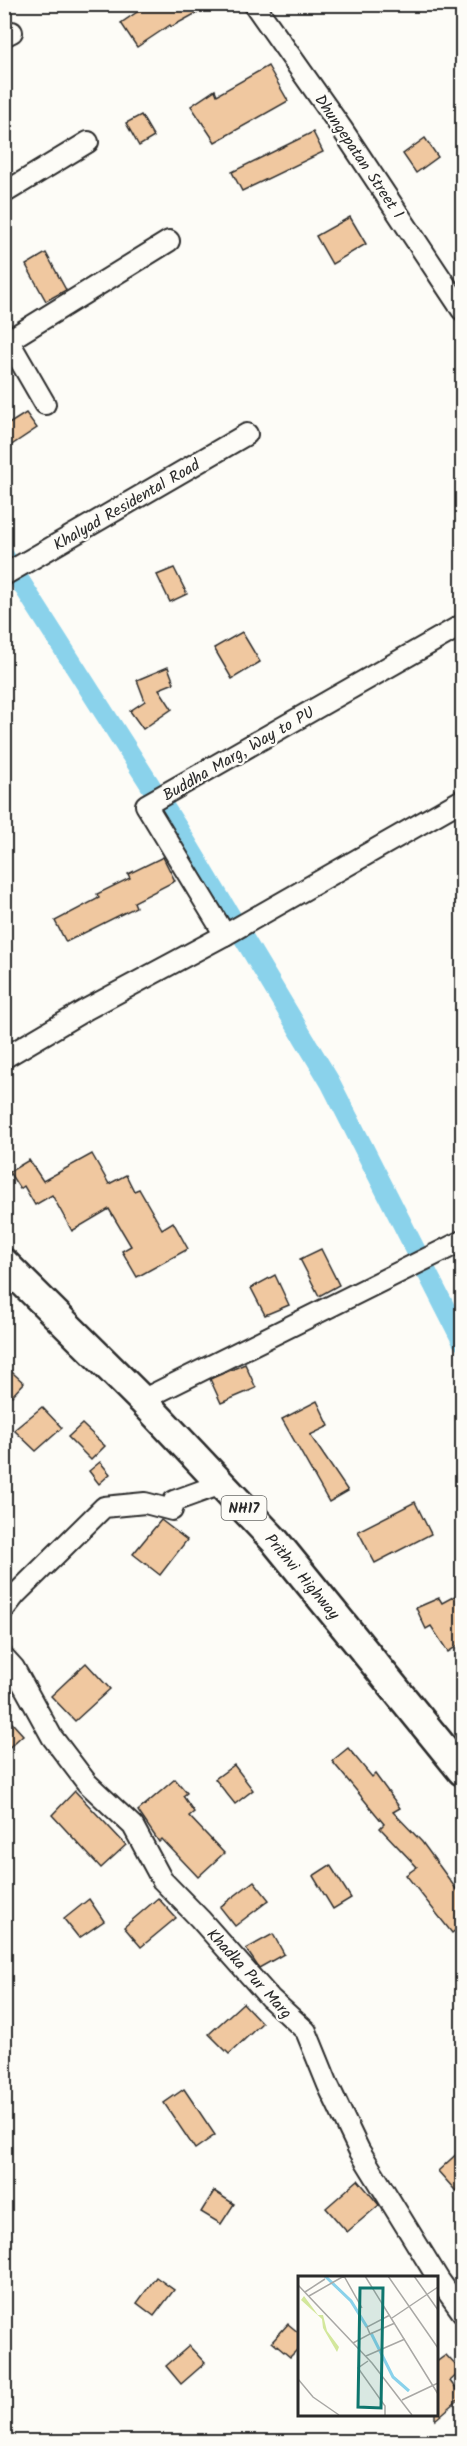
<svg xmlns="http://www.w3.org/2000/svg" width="467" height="2446" viewBox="0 0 467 2446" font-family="Kalam,sans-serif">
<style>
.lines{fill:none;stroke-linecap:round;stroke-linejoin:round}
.canal{stroke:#8ad2eb;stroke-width:20}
.building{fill:#f0c8a0;stroke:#2b2b2b;stroke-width:1.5}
.minor-casing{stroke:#2b2b2b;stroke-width:24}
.highway-casing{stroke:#2b2b2b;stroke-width:33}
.minor{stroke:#fdfcf7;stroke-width:20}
.highway{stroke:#fdfcf7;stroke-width:28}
.labels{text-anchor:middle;stroke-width:4.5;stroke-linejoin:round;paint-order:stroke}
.shield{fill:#fdfcf7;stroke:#6a6a68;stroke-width:1.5}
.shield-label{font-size:15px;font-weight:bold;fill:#2b2b2b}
.street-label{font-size:16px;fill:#2b2b2b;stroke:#fdfcf7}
.inset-river{fill:none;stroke:#8ad2eb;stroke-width:3}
.inset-road{fill:none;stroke:#a9a8a5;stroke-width:1.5}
.view{fill:#0f766e;fill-opacity:0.15;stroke:#0f766e;stroke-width:3}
.inset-edge{fill:none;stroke:#2b2b2b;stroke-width:3}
</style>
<rect width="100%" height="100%" fill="#fdfcf7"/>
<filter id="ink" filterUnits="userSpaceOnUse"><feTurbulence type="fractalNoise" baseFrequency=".0167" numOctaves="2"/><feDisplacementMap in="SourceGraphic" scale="12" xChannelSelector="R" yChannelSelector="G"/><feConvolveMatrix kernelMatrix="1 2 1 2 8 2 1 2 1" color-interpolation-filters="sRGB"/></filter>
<g filter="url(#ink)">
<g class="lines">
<path class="canal" d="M4,556l175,274 151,252 132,259"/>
</g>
<g class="building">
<path d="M149,4h64l-42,23 -1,-2 -33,22 -16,-24z"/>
<path d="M268,66l20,35 -73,41 -24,-36 24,-16 2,5z"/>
<path d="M141,115l13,22 -15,9 -13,-23z"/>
<path d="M313,132l10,20 -81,39 -10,-19z"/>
<path d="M425,138l13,19 -22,16 -13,-19z"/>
<path d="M350,217l16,27 -34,20 -16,-28z"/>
<path d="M46,253l20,37 -20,11 -20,-36z"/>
<path d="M26,413l11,15 -27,18 -6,-8v-11z"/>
<path d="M174,568l13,26 -17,8 -13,-27z"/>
<path d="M242,632l18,30 -28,17 -18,-31z"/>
<path d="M168,667l6,16 -15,6 13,20 -29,20 -13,-18 15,-10 -8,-21z"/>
<path d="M163,857l12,24 -41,21 2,5 -70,35 -11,-21 44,-23 -2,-4 33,-16 -2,-4z"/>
<path d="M92,1154l17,30 17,-9 8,16 5,-2 23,40 11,-7 15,27 -51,28 -15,-26 9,-5 -22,-37 -37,22 -20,-36 -17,10 -11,-19 -4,3 -11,-17 20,-12 14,21z"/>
<path d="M321,1249l18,36 -20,11 -19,-37z"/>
<path d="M275,1275l14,30 -24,10 -14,-27z"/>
<path d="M245,1364l11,24 -35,15 -11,-24z"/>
<path d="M4,1365l20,18 -12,13 -8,-8z"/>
<path d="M317,1401l12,25 -19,9 38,56 -19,11 -47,-83z"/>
<path d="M42,1407l20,21 -26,23 -22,-21z"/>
<path d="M82,1424l23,22 -14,14 -23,-23z"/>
<path d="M100,1462l10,12 -11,10 -10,-13z"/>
<path d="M415,1502l16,32 -56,29 -17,-32z"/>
<path d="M161,1520l26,20 -27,35 -27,-21z"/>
<path d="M462,1592v51l-14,9 -17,-26 -5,3 -10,-21 23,-10 3,5z"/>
<path d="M86,1663l24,26 -35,32 -24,-25z"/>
<path d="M4,1714l19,21 -19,17z"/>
<path d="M348,1748l24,29 3,-3 25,34 -7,4 29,30 40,55v28l-10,8 -46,-58 11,-8 -37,-39 4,-4 -52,-63z"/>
<path d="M234,1765l19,25 -18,14 -20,-25z"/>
<path d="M175,1779l12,14 -4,3 11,16 -5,4 35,37 -26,24 -36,-38 -3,3 -21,-31z"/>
<path d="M75,1791l51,54 -25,23 -49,-53z"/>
<path d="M330,1865l21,33 -18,11 -20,-33z"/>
<path d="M254,1881l15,19 -34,26 -15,-19z"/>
<path d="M158,1898l18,20 -35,29 -17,-20z"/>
<path d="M89,1899l15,22 -25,17 -15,-19z"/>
<path d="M273,1934l11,20 -25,14 -13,-19z"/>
<path d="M243,2003l19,20 -33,31 -20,-20z"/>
<path d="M184,2089l31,46 -20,14 -31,-46z"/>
<path d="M462,2149v49l-24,-27z"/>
<path d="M358,2180l21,25 -32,27 -21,-24z"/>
<path d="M214,2191l20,13 -13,20 -20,-12z"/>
<path d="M156,2277l18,13 -20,26 -17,-13z"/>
<path d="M288,2324l11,9v15l-9,9 -18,-15z"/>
<path d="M189,2346l16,17 -24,21 -15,-18z"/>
<path d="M446,2355l15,16 -11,10 12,16 -27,23v-57z"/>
</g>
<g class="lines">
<g class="minor-casing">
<g id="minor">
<path d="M254,4l88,125 120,181"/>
<path d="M4,36l8,-4"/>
<path d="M4,193l84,-51"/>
<path d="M4,333l41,71"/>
<path d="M9,340l160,-99"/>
<path d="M4,575l243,-141"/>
<path d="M225,935l237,-135"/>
<path d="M4,1058l83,-49 138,-74 -79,-130 316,-180"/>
<path d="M142,1400l320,-159"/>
<path d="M4,1609l11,-14 89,-88 41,-4 27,7 2,-9 47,-17"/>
<path d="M4,1657l10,11 38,69 35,46 46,43 29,54 38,39 70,79 36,33 22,54 31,65 80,130 23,32"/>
</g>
</g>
<g class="highway-casing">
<path id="highway" d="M4,1263l138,137 133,141 187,230"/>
</g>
<use href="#minor" class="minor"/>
<use href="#highway" class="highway"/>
</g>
</g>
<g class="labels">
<rect class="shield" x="221.5" y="1496" width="45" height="24" rx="4.5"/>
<g class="shield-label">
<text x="244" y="1513">NH17</text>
</g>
<g class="street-label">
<text transform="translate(360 156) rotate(56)" y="6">Dhungepatan Street 1</text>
<text transform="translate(126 504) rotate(-30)" y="6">Khalyad Residental Road</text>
<text transform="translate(238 753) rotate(-30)" y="6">Buddha Marg, Way to PU</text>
<text transform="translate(303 1576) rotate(50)" y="6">Prithvi Highway</text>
<text transform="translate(250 1973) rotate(47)" y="6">Khadka Pur Marg</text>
</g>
</g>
<g transform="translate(298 2276)">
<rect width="140" height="140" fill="#fdfcf7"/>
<path d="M6,20l14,19h5l4,16 12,16 -2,5 -14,-24 -1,-9 -21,-19z" fill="#d3e79c"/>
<path class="inset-river" d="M27,0l26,25 16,26M73,57l22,44 16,14"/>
<path class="inset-road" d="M46,0l18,32M67,0l73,118M90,0l50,72M116,0l24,34M0,9l74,78 40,52M7,16l20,-13M11,20l35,-20M94,42l46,-31M72,58l25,-11M55,67l17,-9 -3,-7 23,-12M68,80l39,-17M70,85l-10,7 27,38v9M0,103l15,18 26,18M104,124l36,-17"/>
<path class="view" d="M62,12h23l-2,120 -23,-1z"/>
<rect width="140" height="140" class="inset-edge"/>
</g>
<rect width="467" height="2446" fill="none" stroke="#fdfcf7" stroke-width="24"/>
<rect x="12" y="12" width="443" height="2422" fill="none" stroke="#2b2b2b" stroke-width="2" filter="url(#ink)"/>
</svg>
